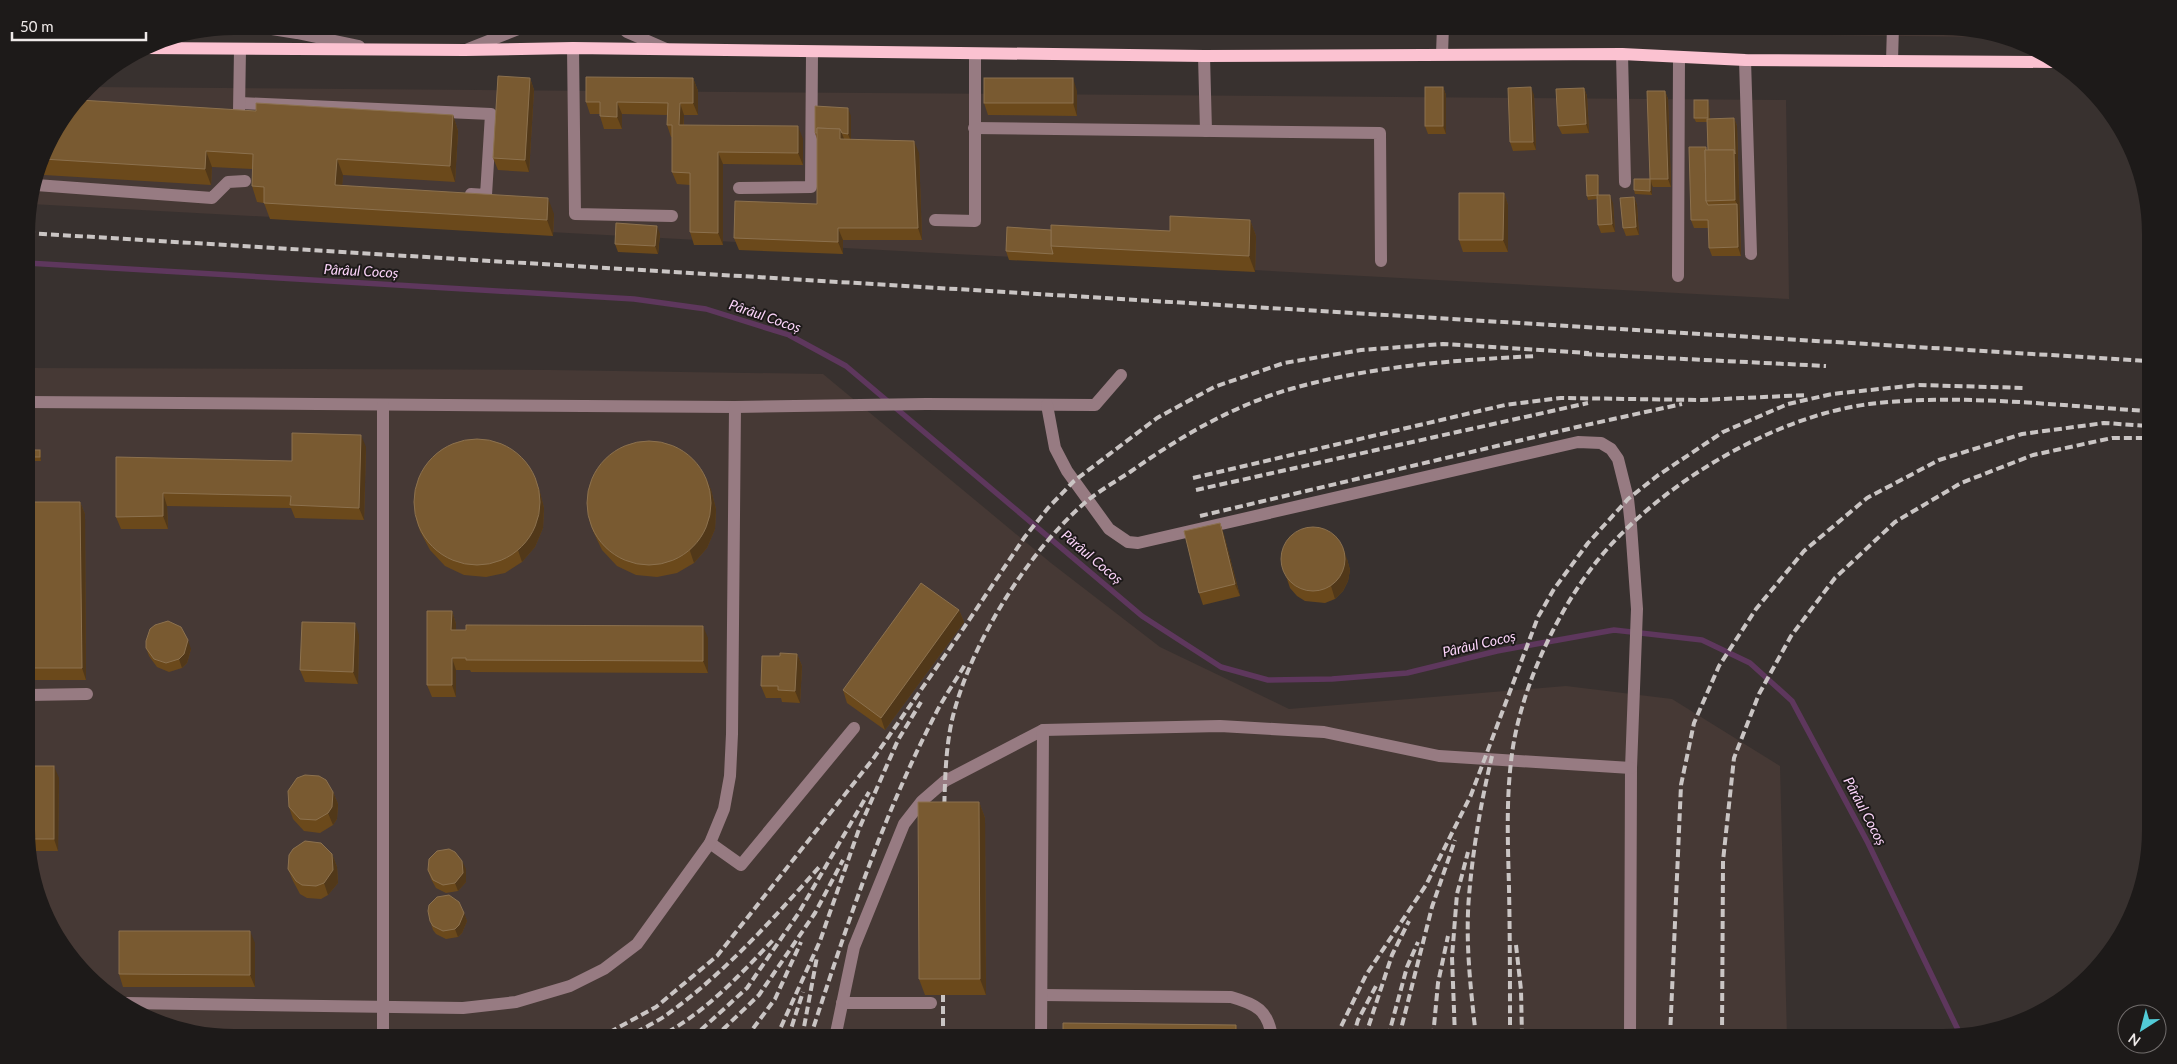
<svg xmlns="http://www.w3.org/2000/svg" width="2177" height="1064" viewBox="0 0 2177 1064" font-family="Lato,sans-serif">
<style>
.built{fill:#463935}
.lines{fill:none;stroke-linecap:round;stroke-linejoin:round}
.stream{stroke:#5e375d;stroke-width:5.5}
.minor{stroke:#977b82;stroke-width:12}
.major{stroke:#fbc2d1;stroke-width:12}
.rail{stroke:#cac5c4;stroke-width:4;stroke-dasharray:8 4;stroke-linecap:butt}
.wall{fill:#6b491b}
.shaded-wall{fill:#513819}
.building{fill:#795a31;stroke:#8c714e}
.labels{text-anchor:middle;stroke-width:4;stroke-linejoin:round;paint-order:stroke}
.water-label{font-size:14px;font-style:italic;fill:#fdd5fb;stroke:#1d1a19}
</style>
<rect width="100%" height="100%" fill="#38312f"/>
<g class="built">
<path d="M1028,26h915l46,11z"/>
<path d="M90,87l1696,13 3,199 -1758,-95 17,-62z"/>
<path d="M27,368l524,2 272,4 228,189 109,84 129,62 277,-23 106,13 108,67 7,271 -1553,1 -92,-22 -73,-60 -27,-47 -14,-51z"/>
</g>
<g class="lines">
<path class="stream" d="M27,263l607,36 72,10 83,26 57,31 296,250 79,51 47,13 64,-1 75,-6 90,-22 117,-21 88,10 48,23 42,38 76,142 93,193"/>
<g class="minor">
<path d="M253,26l44,7 62,13"/>
<path d="M620,26l7,6 39,17"/>
<path d="M573,48l2,166 97,2"/>
<path d="M468,49l58,-23"/>
<path d="M1442,54l1,-28"/>
<path d="M1622,54l3,128"/>
<path d="M1204,56l2,75"/>
<path d="M1745,60l6,194"/>
<path d="M1892,61l1,-35"/>
<path d="M240,103l251,11 -5,81 -15,-1"/>
<path d="M239,111l1,-62"/>
<path d="M974,128l406,5 1,128"/>
<path d="M36,185l176,13 16,-16 17,-1"/>
<path d="M739,188l72,-1 1,-134"/>
<path d="M935,220l40,1v-167"/>
<path d="M1678,276l1,-219"/>
<path d="M27,402l708,5 191,-3 169,1 26,-30"/>
<path d="M1047,405l8,43 12,23 42,58 19,13 10,1 440,-101 23,1 10,6 7,10 10,40 3,27 6,83 -6,159 -1,269"/>
<path d="M28,695l59,-1"/>
<path d="M710,843l31,22 113,-137"/>
<path d="M1042,995l189,2c25,7 37,13 41,40"/>
<path d="M126,1003l337,5 53,-6 54,-16 34,-17 33,-25 73,-101 14,-34 6,-33 2,-42 3,-327"/>
<path d="M842,1003h89"/>
<path d="M383,1038v-633"/>
<path d="M835,1038l19,-91 50,-123 18,-23 23,-20 98,-51 177,-4 104,6 115,24 192,12"/>
<path d="M1041,1038l2,-308"/>
</g>
<path class="major" d="M145,48l320,2 108,-2 631,8 418,-2 123,6 307,2"/>
<g class="rail">
<path d="M27,233l2122,128"/>
<path d="M1584,354l242,12"/>
<path d="M1193,478l312,-73 56,-7 140,2 106,-5"/>
<path d="M1196,490l392,-87"/>
<path d="M1200,516l377,-89 105,-23"/>
<path d="M944,816c1,-32 1,-64 8,-96 18,-76 76,-169 136,-220 13,-10 28,-19 42,-28 51,-36 104,-67 164,-84 79,-22 161,-28 242,-32"/>
<path d="M1516,945l5,45 1,47"/>
<path d="M1336,1037l30,-62 60,-90 45,-90 67,-178 16,-28 34,-46 40,-44 29,-23 66,-44 65,-28 44,-10 86,-9 108,3"/>
<path d="M1353,1037l5,-17 18,-34"/>
<path d="M1365,1037l27,-82 17,-34"/>
<path d="M1388,1037l19,-70 11,-25"/>
<path d="M1399,1037l33,-130 23,-67"/>
<path d="M1433,1037l5,-54 10,-47"/>
<path d="M1455,1037l-3,-80 5,-63 11,-42"/>
<path d="M1476,1037c-5,-46 -11,-94 -7,-141 4,-48 12,-94 23,-140"/>
<path d="M1510,1037c0,-49 0,-99 -1,-149 -1,-42 -3,-84 2,-126 7,-68 44,-148 86,-201 61,-76 175,-144 272,-157 91,-11 189,2 281,7"/>
<path d="M1670,1037l11,-252 13,-62 25,-57 37,-57 48,-58 63,-53 72,-38 83,-26 82,-11 46,3"/>
<path d="M1722,1037l1,-176 11,-103 25,-64 32,-58 44,-58 60,-56 66,-39 72,-28 79,-17h38"/>
<path d="M599,1038l57,-31 61,-51 156,-197 86,-124 65,-97 24,-30 26,-27 83,-63 57,-31 70,-24 77,-13 82,-6 146,9"/>
<path d="M625,1038c13,-7 28,-14 40,-22 59,-42 108,-97 156,-151"/>
<path d="M657,1038c46,-23 82,-62 117,-99"/>
<path d="M692,1038l55,-50 51,-74 71,-122"/>
<path d="M714,1038l45,-43 56,-82 28,-53"/>
<path d="M746,1038l29,-39 26,-57"/>
<path d="M776,1038l44,-97 39,-112 39,-89 23,-38"/>
<path d="M788,1038l15,-46"/>
<path d="M802,1038l15,-81"/>
<path d="M810,1038c36,-110 72,-221 125,-323 9,-18 21,-35 31,-52"/>
<path d="M943,1038v-43"/>
</g>
</g>
<g class="wall">
<path d="M530,78l4,12 -5,82 -31,-2 -5,-12z"/>
<path d="M693,78l5,13v24h-14v10l119,14v26l-80,-1v81h-29l-4,-13v-47l-13,-1 -5,-12v-35h-1l-4,-12v-10l-45,-1v15h-18l-4,-13v-2h-10l-4,-12z"/>
<path d="M1443,87l3,8v39h-18l-3,-8z"/>
<path d="M1584,88l3,8 2,37 -27,1 -4,-8z"/>
<path d="M1077,91v25l-89,-1 -4,-12z"/>
<path d="M1665,91l3,8 3,88h-18l-1,-2v10l-17,-1 -1,-4 16,-11z"/>
<path d="M1534,95l2,55 -23,1 -3,-9z"/>
<path d="M1709,104l1,15 24,-1 3,8 4,130h-29l-3,-8v-20h-15l-3,-8 16,-70h1l-1,-28h-11l-2,-4z"/>
<path d="M256,111l197,4 5,16 -3,51 -112,-7 -1,10 212,29 -1,22 -283,-17 -6,-16 -7,-1 -5,-16v-17l-40,-2 -1,18 -167,-10 -3,-9 7,-24z"/>
<path d="M851,116v23l68,14 3,87h-79v14l-104,-4 -5,-12 83,-34v-65l-2,-6z"/>
<path d="M1598,175l1,4v16l14,8 2,29 -14,1 -3,-8 -1,-26 -9,1 -1,-4z"/>
<path d="M1504,193l4,12v47h-45l-4,-12z"/>
<path d="M1634,197l3,8 2,30 -13,1 -3,-8z"/>
<path d="M1250,220l6,16 -1,36 -246,-12 -3,-9 45,-21 119,1z"/>
<path d="M660,234l-2,20 -40,-2 -3,-8z"/>
<path d="M366,447l-2,73 -69,-2 -4,-10 -124,-2 1,23h-47l-5,-12v-60l176,4z"/>
<path d="M40,450l1,4v7h-7l-1,-4z"/>
<path d="M534,476l5,13 5,19 -1,20 -8,19 -13,15 -17,11 -19,4 -22,-2 -19,-9 -15,-16 -10,-19 -4,-12z"/>
<path d="M706,478l5,12 5,19 -1,20 -8,19 -13,15 -17,10 -20,4 -21,-2 -19,-9 -15,-16 -9,-19 -4,-12z"/>
<path d="M27,502h53l5,12 1,166h-58z"/>
<path d="M1220,523l4,12 16,61 -37,9 -4,-12z"/>
<path d="M1347,559l3,11 -2,11 -5,10 -8,8 -10,4 -20,-2 -8,-5 -7,-8 -4,-12z"/>
<path d="M959,610l5,12 -79,108 -38,-27 -4,-13z"/>
<path d="M452,611l4,13v6l252,8v35l-237,-1 -1,-2h-14v27h-24l-5,-12z"/>
<path d="M359,635l-1,49 -53,-2 -5,-12z"/>
<path d="M146,648l45,1 -4,14 -5,5 -13,4 -12,-5 -8,-11z"/>
<path d="M797,654l5,12 -2,37 -18,-1 -1,-4h-15l-5,-12 19,-30z"/>
<path d="M28,766l31,12 -1,73h-30z"/>
<path d="M333,792l5,12 -1,15 -4,6 -13,8 -16,-2 -11,-12 -4,-12z"/>
<path d="M979,802l6,16 1,177h-61l-6,-16z"/>
<path d="M332,854l5,13 1,16 -10,12 -7,4 -14,-1 -7,-4 -7,-13 -5,-12z"/>
<path d="M466,869v13l-8,9 -12,2 -10,-5 -5,-9 -3,-9z"/>
<path d="M459,902l8,19 -5,12 -4,4 -12,2 -10,-5 -3,-4 -3,-9z"/>
<path d="M255,943v44h-132l-4,-13z"/>
</g>
<g class="shaded-wall">
<path d="M530,78l4,12 -5,82 -4,-12z"/>
<path d="M693,78l5,13v24l-5,-12z"/>
<path d="M1073,78l4,13v25l-4,-13z"/>
<path d="M1443,87l3,8v39l-3,-8z"/>
<path d="M1531,87l3,8 2,55 -3,-8z"/>
<path d="M1584,88l3,8 2,37 -3,-9z"/>
<path d="M1665,91l3,8 3,88 -3,-8z"/>
<path d="M1708,100l1,4 1,18 -2,-4z"/>
<path d="M617,102l5,12v15l-5,-12z"/>
<path d="M680,103l4,12 -1,22 -4,-12z"/>
<path d="M848,108l3,8v26l-3,-8z"/>
<path d="M453,115l5,16 -3,51 -5,-16z"/>
<path d="M1734,118l3,8 4,130 -3,-9 -1,-43 -2,-4 -1,-50z"/>
<path d="M798,126l5,13v26l-5,-12z"/>
<path d="M840,129l5,12 -5,-2z"/>
<path d="M914,141l5,12 3,87 -4,-12z"/>
<path d="M206,151l6,16 -1,18 -6,-16z"/>
<path d="M718,152l5,12v81l-5,-12z"/>
<path d="M337,159l6,16 -2,26 -6,-16z"/>
<path d="M1598,175l1,4v20l-1,-4z"/>
<path d="M1651,181l1,4v10l-2,-4z"/>
<path d="M1504,193l4,12v47l-5,-12z"/>
<path d="M1610,195l3,8 2,29 -3,-8z"/>
<path d="M1634,197l3,8 2,30 -3,-8z"/>
<path d="M548,198l6,16 -1,22 -6,-16z"/>
<path d="M1250,220l6,16 -1,36 -6,-16z"/>
<path d="M657,226l3,8 -2,20 -3,-8z"/>
<path d="M838,228l5,12v14l-5,-12z"/>
<path d="M361,435l5,12 -2,73 -5,-12z"/>
<path d="M40,450l1,4v7l-1,-4z"/>
<path d="M534,476l5,13 5,19 -1,20 -8,19 -13,15 -4,-12z"/>
<path d="M706,478l5,12 5,19 -1,20 -8,19 -13,15 -4,-12z"/>
<path d="M163,493l4,13 1,23 -5,-13z"/>
<path d="M80,502l5,12 1,166 -4,-12z"/>
<path d="M1220,523l4,12 16,61 -5,-12z"/>
<path d="M1343,547l4,12 3,11 -2,11 -5,10 -8,8 -4,-13z"/>
<path d="M959,610l5,12 -79,108 -4,-12z"/>
<path d="M452,611l4,13v19l-5,-13z"/>
<path d="M355,623l4,12 -1,49 -5,-12z"/>
<path d="M703,626l5,12v35l-5,-12z"/>
<path d="M188,640l3,9 -4,14 -5,5 -3,-9z"/>
<path d="M797,654l5,12 -2,37 -5,-12z"/>
<path d="M452,658l4,12v27l-4,-12z"/>
<path d="M54,766l5,12 -1,73 -4,-12z"/>
<path d="M333,792l5,12 -1,15 -4,6 -5,-12z"/>
<path d="M979,802l6,16 1,177 -6,-16z"/>
<path d="M332,854l5,13 1,16 -10,12 -4,-12z"/>
<path d="M462,861l4,8v13l-8,9 -3,-8z"/>
<path d="M464,913l3,8 -5,12 -4,4 -3,-8z"/>
<path d="M250,931l5,12v44l-5,-12z"/>
<path d="M1236,1025l4,13h-4z"/>
</g>
<g class="building">
<path d="M498,76l32,2 -5,82 -32,-2z"/>
<path d="M586,77l107,1v25h-13l-1,22 119,1v27l-80,-1v81l-28,-1v-59l-18,-1v-47h-5l1,-22 -51,-1v15l-17,-1v-14h-14z"/>
<rect x="984" y="78" width="89" height="25"/>
<rect x="1425" y="87" width="18" height="39"/>
<path d="M1531,87l2,55h-23l-2,-54z"/>
<path d="M1584,88l2,36 -28,2 -2,-37z"/>
<path d="M1647,91h18l3,88h-18z"/>
<path d="M80,100l176,11v-8l197,12 -3,51 -113,-7 -2,26 213,13 -1,22 -283,-17v-16l-12,-1 1,-32 -47,-3 -1,18 -162,-10 5,-17z"/>
<rect x="1694" y="100" width="14" height="18"/>
<path d="M815,106l33,2v26l-6,-1 -2,-4 -23,-1v5h-2z"/>
<path d="M1734,118l1,36 -1,-4h-26l-1,-31z"/>
<path d="M817,128l23,1v10l74,2 4,87h-80v14l-104,-4 1,-37 82,3z"/>
<path d="M1689,147h17v3h-1l1,51 2,4 29,-1 1,43 -29,1 -1,-28h-17z"/>
<path d="M1705,150h29l1,50 -29,1z"/>
<path d="M1586,175h12v20l-11,1z"/>
<path d="M1634,179h16v12l-16,-1z"/>
<path d="M1459,193h45l-1,47h-44z"/>
<path d="M1597,195h13l2,29 -14,1z"/>
<path d="M1634,197l2,30 -13,1 -3,-30z"/>
<path d="M1170,216l80,4 -1,36 -198,-10v-21l119,6z"/>
<path d="M616,223l41,3 -2,20 -40,-2z"/>
<path d="M1007,227l44,3v16l2,8 -47,-3z"/>
<path d="M292,433l69,2 -2,73 -69,-3 1,-9 -128,-3v23l-47,1v-60l176,4z"/>
<circle cx="477" cy="502" r="63"/>
<circle cx="649" cy="503" r="62"/>
<rect x="33" y="450" width="7" height="7"/>
<path d="M27,502h53l2,166h-54z"/>
<path d="M1220,523l15,61 -36,9 -15,-62z"/>
<circle cx="1313" cy="559" r="32"/>
<path d="M921,583l38,27 -78,108 -38,-28z"/>
<path d="M427,611h25l-1,19h15v-5l237,1v35l-237,-1v-2h-14v27h-25z"/>
<path d="M168,621l13,6 7,13 -4,14 -5,5 -13,4 -12,-4 -8,-11v-7l4,-12 5,-4z"/>
<path d="M302,622l53,1 -2,49 -53,-2z"/>
<path d="M780,653l17,1 -2,37 -17,-1v-4h-17l1,-30h18z"/>
<rect x="28" y="766" width="26" height="73"/>
<path d="M305,775l14,1 7,4 7,12 -1,15 -4,6 -12,7 -16,-1 -11,-12 -1,-16 9,-13z"/>
<path d="M918,802h61l1,177h-61z"/>
<path d="M305,841l16,2 11,11 1,16 -9,13 -8,3 -14,-1 -6,-4 -8,-12 1,-14 4,-6z"/>
<path d="M449,849l6,3 7,9 1,12 -8,10 -12,2 -10,-5 -5,-10 1,-11 8,-8z"/>
<path d="M449,895l10,7 5,11 -5,12 -4,4 -12,2 -10,-5 -3,-5 -2,-10 1,-6 8,-8z"/>
<path d="M119,931h131v44l-131,-1z"/>
<path d="M1063,1023l173,2v13h-173z"/>
</g>
<g class="labels">
<g class="water-label">
<text transform="translate(361 271) rotate(3)" y="5">Pârâul Cocoș</text>
<text transform="translate(765 316) rotate(19)" y="5">Pârâul Cocoș</text>
<text transform="translate(1092 557) rotate(40)" y="5">Pârâul Cocoș</text>
<text transform="translate(1479 644) rotate(-13)" y="5">Pârâul Cocoș</text>
<text transform="translate(1865 811) rotate(62)" y="5">Pârâul Cocoș</text>
</g>
</g>
<path d="M0 0H2177V1064H0ZM234 35H1943A199 199 0 0 1 2142 234V830A199 199 0 0 1 1943 1029H234A199 199 0 0 1 35 830V234A199 199 0 0 1 234 35Z" fill="#1d1a19" fill-rule="evenodd"/>
<g transform="translate(2142 1029) rotate(216)"><circle r="24" fill="#1d1a19" stroke="#716d6c"/>
<path d="M0-4L9 19L0 12L-9 19Z" fill="#52cbd7"/>
<text y="-8" font-size="14" font-weight="bold" text-anchor="middle" fill="#efeae9">N</text>
</g>
<path d="M12 32v8h134v-8" fill="none" stroke="#efeae9" stroke-width="2.5"/>
<text x="20" y="32" font-size="15" fill="#efeae9" stroke="#1d1a19" stroke-width="4" paint-order="stroke">50 m</text>
</svg>
